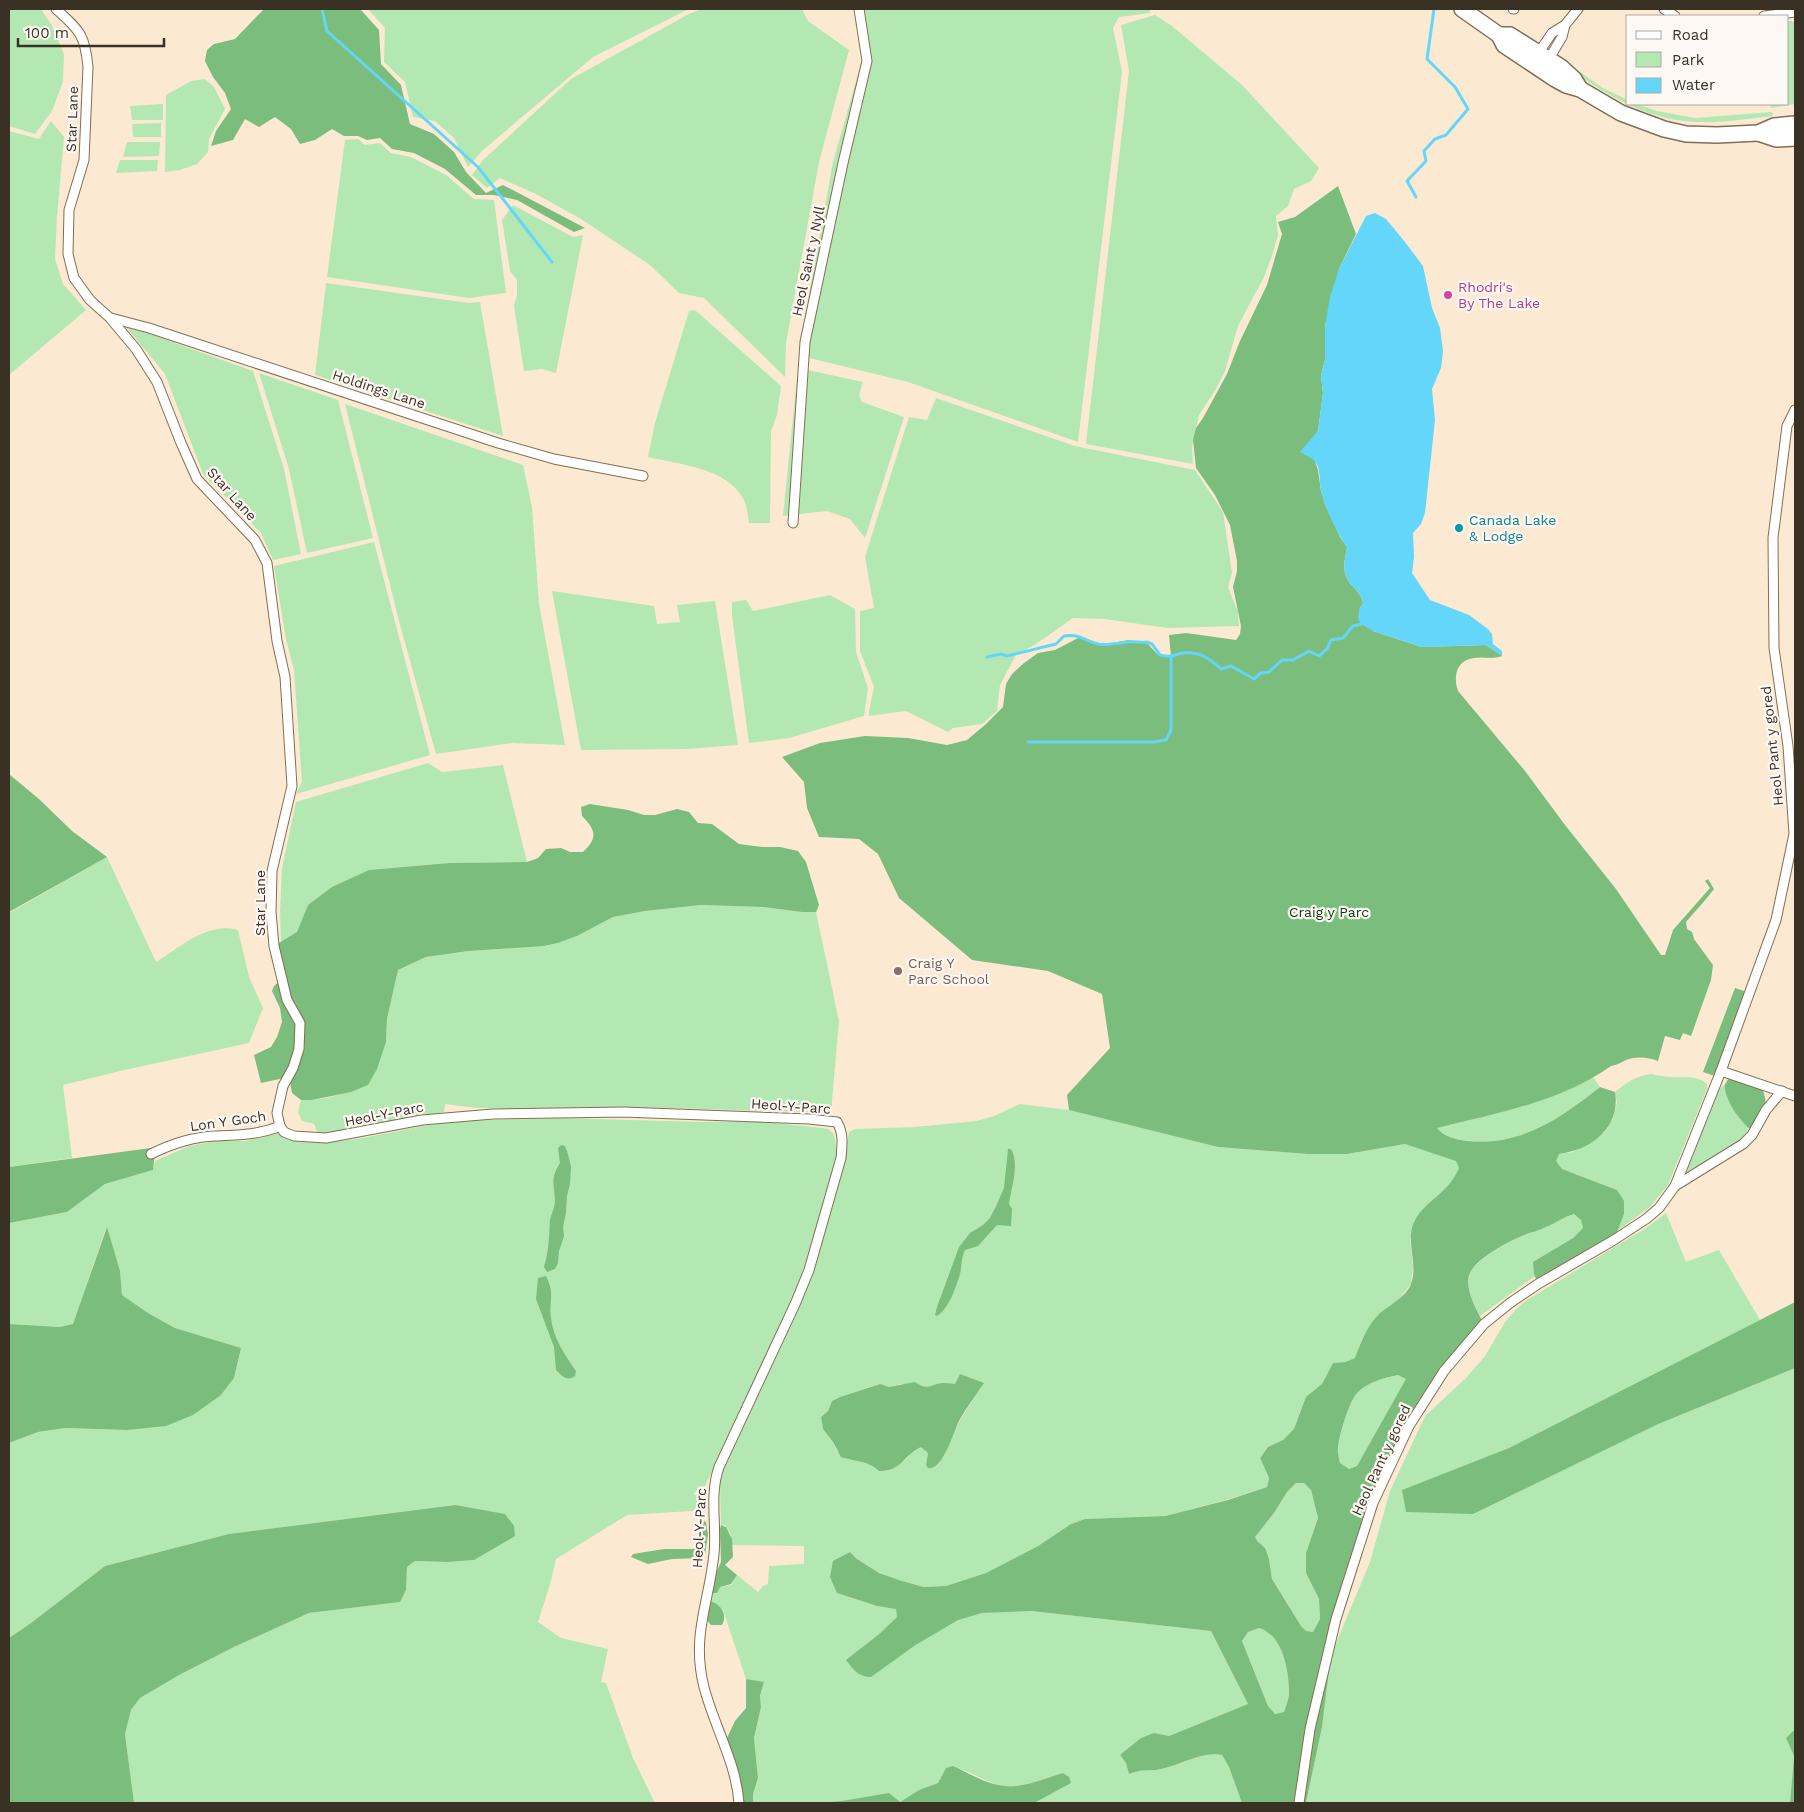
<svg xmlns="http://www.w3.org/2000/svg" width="1804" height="1812" viewBox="0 0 1804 1812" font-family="'Work Sans',sans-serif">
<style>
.green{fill:#b3e8b3;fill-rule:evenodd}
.forest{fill:#7bbd7c;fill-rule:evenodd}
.water{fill:#63d6fa}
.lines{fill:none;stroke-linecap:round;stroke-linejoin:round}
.stream{stroke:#63d6fa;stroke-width:3}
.street-casing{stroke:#836e54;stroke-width:11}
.primary-casing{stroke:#836e54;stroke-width:18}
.street{stroke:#fff;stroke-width:9}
.primary{stroke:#fff;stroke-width:15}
.hotel-dot{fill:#d1479c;stroke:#fdf8f3;stroke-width:2}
.culture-dot{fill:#0f9aa8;stroke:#fdf8f3;stroke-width:2}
.education-dot{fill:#8d6e63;stroke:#fdf8f3;stroke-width:2}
.labels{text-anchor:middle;stroke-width:4.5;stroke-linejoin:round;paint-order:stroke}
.street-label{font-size:14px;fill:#3a3125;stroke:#fdf8f3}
.hotel-label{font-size:14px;fill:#b23c85;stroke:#fdf8f3;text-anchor:start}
.culture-label{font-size:14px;fill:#0d838f;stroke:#fdf8f3;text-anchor:start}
.park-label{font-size:14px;fill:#0c3c10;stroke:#fdf8f3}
.education-label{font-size:14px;fill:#785e54;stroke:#fdf8f3;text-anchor:start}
</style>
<rect width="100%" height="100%" fill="#fce9d1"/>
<g class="green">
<path d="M9,9h32l10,15 13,30 -1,28 -11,29 -17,23 -26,-8z"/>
<path d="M368,9h321l-96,48 -110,93 -15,17 -14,-29 -19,-17 -22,-4 -8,-35 -21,-20 1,-34z"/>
<path d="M702,9h100l6,12 41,29 -30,112 -33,181 -1,34 -81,-79 -25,-5 -29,-28 -69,-46 -45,-25 -36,-16 -13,10 -15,-13 11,-15 88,-81 118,-65z"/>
<path d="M859,9h290l1,4 -31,4 -6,11 9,44 -44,370 -170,-60 -107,-26 1,-23 31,-171 33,-116z"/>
<path d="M1155,15l17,11 70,59 77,83 -8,13 -17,8 -6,17 -12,10 2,19 -6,21 -8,21 -26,49 -13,45 -9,18 -17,26 -7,32 1,17 -107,-20 43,-373 -8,-46z"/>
<path d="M1788,21h4l3,2v81l-24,4 -1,-4h18z"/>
<path d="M1571,70h6l26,18 25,12v4h8l21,7 38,7 77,-6 1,4c-26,3 -51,7 -77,6 -47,-2 -88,-26 -125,-52z"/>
<path d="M205,79l9,8 11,22 -16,30 -1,13 -11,12 -17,6 -15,2 1,-77 25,-14z"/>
<path d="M163,104v16h-31l-2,-14z"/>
<path d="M51,121l13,16 -7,80 -2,42 8,25 23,26 -77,65v-244l30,8z"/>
<path d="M161,123v14h-28l-1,-13z"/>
<path d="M358,139l7,6 15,-2 11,10 20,4 35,18 28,24 20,1 12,93 -37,5 -142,-21 18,-137z"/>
<path d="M127,142h33l-1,14 -36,1z"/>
<path d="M120,160h38l-1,11 -41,2z"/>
<path d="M513,205l60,32 10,-2 -27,138 -14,-4 -18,2 -10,-65 3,-11v-15l-7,-9 -8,-51z"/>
<path d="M326,283l143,20 11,-1 23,134 -188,-61z"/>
<path d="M695,310l86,76 -4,29 -6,16 -1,92h-21c-1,-7 -2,-17 -5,-23 -17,-33 -64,-35 -96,-43l7,-34 34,-112z"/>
<path d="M127,328l20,5 106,38 31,98 17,85 -28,6 -12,-27 -58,-59 -38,-100z"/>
<path d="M798,368l65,14 -4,13 3,7 42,15 -39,121 -15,-19 -23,-8 -44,5z"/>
<path d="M259,373l79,27 35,138 -66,15 -18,-84z"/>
<path d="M936,398l139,48 120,24 28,42 9,61 -4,14 10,25 1,14 -71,2 -64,-9 -31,-1 -37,26 -20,11 -16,30 -3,26 -15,13 -29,4 -5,4 -42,-21 -37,5v-5l5,-24 -14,-36v-40l14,-3 -9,-51 44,-140 18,3z"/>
<path d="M345,404l178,61 9,42 7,97 26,141 -53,-2 -76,11 -36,-129z"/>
<path d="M374,542l56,213 -134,39 6,-12 -8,-112 -8,-31 -12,-73z"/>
<path d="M552,591l102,15 3,18 23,-2 -3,-17 38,-4 23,144 -52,4 -105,1z"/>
<path d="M830,595l25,14 1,43 12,36 -4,28 -75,22 -40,5 -17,-127v-14l14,-2 7,11z"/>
<path d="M428,763l14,9 61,-7 24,97 -78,1 -80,7 -61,35 -10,27 -17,11 -1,-32 2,-43 14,-66z"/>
<path d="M107,857l49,105c24,-15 53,-41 82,-32l11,47 14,31 -14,35 -129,28 -57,14 9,73 -63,9v-254z"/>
<path d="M701,905l62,2 39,5h14l23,109 -8,91c-73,0 -146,-5 -219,-5 -56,0 -112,6 -167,-3l-1,8 -114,21 -12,1 -4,-10 -12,-3 -4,-9 3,-12c23,1 46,-7 67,-15l18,-43 1,-23 11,-49 28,-13 43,-6 75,-5 14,-3 19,-7 36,-19 32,-6z"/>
<path d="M1651,1074c7,1 14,3 21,3 13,1 25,-2 35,7v5l-39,96 -18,22 -33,24 7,-17 -7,-24 -55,-21 -7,-8 4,-7 14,-2 32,-20 8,-13 4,-17 -2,-10c12,-10 21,-16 36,-18z"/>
<path d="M1593,1077l7,10c-37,30 -79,59 -129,54 -12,-1 -26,-3 -34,-13 53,-13 107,-26 156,-51z"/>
<path d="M1725,1084c0,14 13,35 24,44 -10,18 -43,33 -61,43l-3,-1 30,-77z"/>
<path d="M1020,1104l49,6 149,37 89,7h40l58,-10 51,16 3,8 -5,13 -28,25 -16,33 3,28 -2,17 -13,16 -21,16 -15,23 -7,19 -10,4 -12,1 -11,21 -22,31 -6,14 -11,11 -15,7 -8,11 9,20 -2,9 -41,13 -61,16 -80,3 -14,5 -33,22 -52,27 -40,13 -22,1 -22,-6 -23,-8 -22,-14 -7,-7 -13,41 40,13 19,2 1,9 -19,18 36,11c14,-8 28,-19 43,-26 23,-10 50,-9 74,-9l180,20 37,73 -79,32 -15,-3 -34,22 6,8 3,11c12,-5 16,-3 28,-4 22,-3 43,-19 65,-15l7,12 13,36h-208l29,-30c-18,5 -39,15 -58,13 -19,-1 -41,-22 -59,-18l-8,15 -19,7 -19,12 -147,1v-9l5,-16 -4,-40 7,-31 -1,-11 4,-14 -18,-3 -23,-69 -13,-9 2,-8 8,-6 11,-2 6,-10 21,17 5,-6 5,-2 1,-18 35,-2v-18l-73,-1v-10l-6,-10h-4l-1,-39 3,-18 64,-134 23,-54 30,-101 9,-47 6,-3 60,-2 62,-6 17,-5zM960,1374l23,10 -23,36 -17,37 -17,8 2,-12 -7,-7 -6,3 -10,11 -26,11 -6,-6 -15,-5 -11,-1 -10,-8 -4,-9 -10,-13 -2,-12 7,-6 4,-10 8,-4 39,-13 10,3 12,-3 22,4 9,-1 9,-4 14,1z"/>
<path d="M558,1118l145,4 52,-1 68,7 5,1 6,5 3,17 -8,37 -31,98 -23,52 -70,148 -12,8 13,5 1,11 -80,5 -71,44 -5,22 -13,41 23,16 47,11 -7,33 5,1 27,75 22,45h-521l-9,-69 6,-24 9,-12 41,-24 53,-27 75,-34 91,-11 6,-12 1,-23 8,-6 33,1 26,-2 -19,-55 -226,29 -124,32 -74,57 -22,15v-195l29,-11 27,-4 62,2 94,-35 13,-17 7,-30 -66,-20 -27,-15 -26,-18 -2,-24 -14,-43 -33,97 -13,2 -51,-3v-101l58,-11 38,-28 48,-14 2,-9 34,-15 27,-5h30l31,-9c22,27 130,-5 163,-9 39,-4 79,-3 118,-5z"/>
<path d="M1666,1213l20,49 33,-12 41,70 -251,128 -106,42 253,-65 139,-57v361l-9,9 8,18 -4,47h-484l16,-76 9,-72 39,-93 20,-71 35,-75 41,-38 19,-22 20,-34 10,-12 12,-10 119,-72z"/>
<path d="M1574,1214l7,6 2,8 -10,10 -28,17 -11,19 1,2 -55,40c-5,-9 -13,-28 -12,-37 4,-19 40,-37 56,-44 7,-3 15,-4 22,-8 10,-4 17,-10 28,-13z"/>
<path d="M1398,1375l9,4 -50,87 -8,3 -9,-6c-1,-5 -3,-11 -3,-16 2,-11 13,-48 21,-55 11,-10 25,-14 40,-17z"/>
<path d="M1296,1483h8l7,7 7,28 -12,35v20l13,26 1,20 -7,13 -7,-1 -5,-5 -29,-47 -3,-20 -14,-22 19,-24 13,-21z"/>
<path d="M1259,1628c24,7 30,43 30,64 0,7 -3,14 -5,20l-9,2 -7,-8 -26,-65 6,-10z"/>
</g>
<g class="forest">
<path d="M264,9h96l19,21 2,34 20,21 9,39 24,10 20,18 12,20 20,21 17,-8 82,43 -11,4 -57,-32 -23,-5h-18l-31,-26 -31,-16 -22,-4 -12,-11 -13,2 -9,-4h-14l-12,-7 -17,11 -15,4 -9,-15 -16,-12 -16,10 -14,-8 -12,21 -22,6 5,-15 15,-22 -6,-16 -12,-16 -8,-16 2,-11 7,-6 21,-5z"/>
<path d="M1338,186l18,48 -17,35 -14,57v34l-4,16 2,17 -5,38 -9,13 9,26 3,21 4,13 15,33 7,10c-1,9 -5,19 -1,29 4,11 14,13 17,27l-4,7 14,21 49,16 64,-2 16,11c-12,4 -18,0 -28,2 -18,2 -21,19 -16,33l67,80 40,54 51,64 45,66h4l8,-25 37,-42 -5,-7 3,-2 6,10c-9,12 -19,22 -28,33l1,7 5,3 2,7 19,26 -2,15 -20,56 -8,-3 -3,7 -15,-4 -7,25c-10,-4 -22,-5 -32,-1 -6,3 -9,5 -15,6 -51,36 -114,47 -174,62 7,9 20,12 31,13 52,5 92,-22 132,-54l15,5c6,36 -24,58 -56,62l-3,7 6,8 55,21 7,11v13l-10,26 -76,44 -4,-10 -1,-12 40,-24 10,-10 -2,-8 -7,-6c-11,3 -18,9 -28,13 -7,4 -15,5 -22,8 -16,7 -55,26 -56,45 0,15 9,31 16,44l-40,47 -56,100 -41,113 -16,71 -9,72 -16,76h-64l-13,-36 -7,-12c-22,-4 -43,12 -66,15 -12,1 -14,-1 -27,4l-3,-11 -6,-8 21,-17 13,-5 15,3 79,-32 -37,-73 -180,-20 -49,2 -24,7 -44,26 -43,31c-13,0 -18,-8 -25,-17l32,-25 19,-18 -1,-8 -19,-3 -40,-13 -7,-16 3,-16 17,-9 7,7 22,14 23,8 22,6 22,-1 40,-13 52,-27 33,-22 14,-5 80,-3 63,-16 39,-13 2,-9 -9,-20 8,-11 15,-7 11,-11 12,-32 16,-13 11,-21 12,-1 10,-4c5,-14 12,-32 23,-43 10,-9 29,-19 33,-31 8,-21 -7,-44 4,-64 12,-21 33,-26 44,-52l-3,-7 -51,-17 -58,10h-40l-89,-7 -149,-37 -2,-15 43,-47 -8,-54 -54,-23 -76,-11 -73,-62 -21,-44 -19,-15 -40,-2 -12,-29 -3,-26 -22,-25 38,-14 45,-7 43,2 39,7 20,-5 19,-16 17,-17 3,-23 6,-10 12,-11 14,-10 17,-3 25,-13 22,8 26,-5 20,4 11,12 12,1 -2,-22 17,-2 50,7 4,-6 1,-8 -8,-39 4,-16v-10l-7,-36 -15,-30 -19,-27 -3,-28 3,-12 7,-10 24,-44 13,-33 27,-56 15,-51 -4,-12 17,-5zM1398,1375l8,4 -49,87 -8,3 -9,-6c-1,-5 -3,-11 -2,-16 1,-12 12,-48 20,-55 11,-10 25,-14 40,-17zM1296,1483h8l7,7 7,28 -12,35v20l13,26 1,20 -7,13 -7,-1 -5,-5 -29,-47 -3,-20 -4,-11 -7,-6 -3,-5 19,-24 13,-21zM1259,1628c24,7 30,43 30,65 0,6 -3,13 -5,19l-9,2 -7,-8 -26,-65 6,-9z"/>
<path d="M9,774l30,25 33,32 35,26 -98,55z"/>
<path d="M590,804l38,6 16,5h11l22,-6 12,3 9,11 14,1 27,20 23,3h18l18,4 8,11 13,43 -3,7h-14l-39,-5 -62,-2 -56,6 -32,6 -36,19 -19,7 -14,3 -75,5 -43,6 -28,13 -11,49 -1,23 -9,27 -9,16 -17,7 -39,8h-11l-9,-7 -3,-16 -28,6 -7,-28 17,-8 6,-10 5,-15 -2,-14 -8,-17 2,-5 8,-7 -8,-33 23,-14 11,-27 24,-18 37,-17 80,-7 78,-1 11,-4 8,-9 15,-1 9,4h13c15,-14 13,-22 -1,-36l-1,-9z"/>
<path d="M1735,988l15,5 -32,84 -15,-5z"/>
<path d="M1730,1077l30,7c11,23 4,24 -8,44h-3c-10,-8 -22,-26 -24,-39 -1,-5 2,-8 5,-12z"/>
<path d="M561,1145l4,1 3,8 3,13 -1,17 -3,12 -1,17 -3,14 1,9 -5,15 -1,12 -3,6 -8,3 -3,-5c5,-16 5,-31 6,-47 1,-6 5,-12 5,-19 0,-17 -6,-20 5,-38l-2,-15z"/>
<path d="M151,1148l4,4 -2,18 -48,14 -38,28 -58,11v-56z"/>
<path d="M1008,1149h3c9,15 0,39 -2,55l3,5 -1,17 -14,-1 -19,21 -13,4c-4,8 -3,16 -5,24 -4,13 -11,35 -23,42l-2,-1 2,-8 22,-60 11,-14 13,-8 7,-7 7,-14 7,-16z"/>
<path d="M107,1227l13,44 2,24 26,18 27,15 66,20 -7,30 -13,17 -28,20 -27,11 -39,4 -62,-2 -27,4 -29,11v-119l51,3 13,-3z"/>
<path d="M546,1276c9,18 3,24 5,42 2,20 14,37 25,53l-1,5c-8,6 -13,0 -19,-6l-2,-23 -18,-48 2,-21z"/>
<path d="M1795,1302v66l-139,57 -183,89 -67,-2 -4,-22 107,-42z"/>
<path d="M960,1374l24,9c-8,12 -17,24 -24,36 -6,11 -17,52 -32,49l-2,-3 2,-12 -7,-6c-18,8 -18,24 -42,24 -11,-11 -24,-9 -38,-14l-8,-15 -10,-13 -2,-12 7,-6 4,-10 8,-4 40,-13 9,3 26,-5c13,9 14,3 27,1 4,0 9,0 13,1z"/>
<path d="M455,1505l50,9 9,12 1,10 -41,24 -26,2 -33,-1 -8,6 -1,23 -6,12 -91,11 -75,34 -53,27 -41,24 -9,12 -6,24 9,69h-125v-165l22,-15 74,-57 124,-32z"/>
<path d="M703,1521l3,1 2,12 -3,21 -4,3 -29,1 -24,5 -17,-7 2,-3 31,-5h34l1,-2 3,-24z"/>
<path d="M721,1525l5,2 6,12 1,18 -8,8 12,10 -6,9 -11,3 -3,6h-5l3,-18 6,-13 -1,-33z"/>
<path d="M710,1601c11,3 18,14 12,24h-11c-8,-7 -4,-15 -1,-24z"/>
<path d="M746,1679l18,3 -4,14 1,11 -7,31 4,40 -5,16v9h-14l-13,-63 9,-19 11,-13z"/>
<path d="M1795,1729v74h-5l4,-47 -8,-18z"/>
<path d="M953,1766c16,7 34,19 52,20 19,2 40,-8 58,-13l6,4 2,6 -37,20h-215l23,-2 47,-8 11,9 19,-12 19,-7 8,-15z"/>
</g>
<path class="water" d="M1375,213l11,6 19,23 18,24 9,42 8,20 3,23 -2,17 -9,21 3,31 -4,37 -6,56 -4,11 -8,9 1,24 -2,16 18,27 39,15 19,14 4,5 1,10 9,7v5l-16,-11 -64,2 -49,-16 -12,-7 -3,-5 1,-9 4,-7c-3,-14 -13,-16 -17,-27 -4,-10 0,-20 1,-29 -11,-16 -22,-38 -26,-57 -2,-9 0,-19 -5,-27 -3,-5 -11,-8 -16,-11l18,-21 5,-38 -2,-17 4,-16v-34l5,-29 9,-28 27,-53z"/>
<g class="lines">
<g class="stream">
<path d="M322,9l5,22 151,136 74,95"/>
<path d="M1416,197l-9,-16 19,-20 -2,-10 11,-12 11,-4 22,-26 -13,-22 -28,-28 7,-50"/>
<path d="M987,657l14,-3 6,2 49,-12 8,-8c17,-2 19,4 34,8 7,2 22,-1 30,-2 6,-1 13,1 19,0l5,2 8,11c13,3 12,0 23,-2 17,-2 27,6 38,16l10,-3 23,13 7,-6 8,-1 13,-12h11l16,-9 10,5 8,-7 4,-9 12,-2 10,-12 8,-2"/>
<path d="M1028,742h126l12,-2 5,-10v-72"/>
</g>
<g class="street-casing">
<g id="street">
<path d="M56,9c23,21 29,25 32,58l-4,93 -15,50 -1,44 6,24 16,22 20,18 26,31 21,33 24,61 16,36 58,61 12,23 10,78 8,36 7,109 -20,85 -1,41 3,34 13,54 13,23 -1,26 -6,19 -10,18 -6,27 3,13 4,6 10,4 32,2 96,-18 71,-6 130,-2 186,7 28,3c7,12 5,24 4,36l-32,112 -13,32 -77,165c-10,29 -2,58 -5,87 -5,49 -23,82 -10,133 10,39 32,75 35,116"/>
<path d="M1513,9h1"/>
<path d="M1664,9l11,7"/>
<path d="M1764,16l31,-4"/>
<path d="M1537,55l15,-22 13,-8 13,-16"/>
<path d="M1547,62l15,-25 3,-12"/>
<path d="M111,318l38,10 349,115 56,16 89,17"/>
<path d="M793,523l12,-181 38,-179 24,-102 -8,-52"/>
<path d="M1721,1071l55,-151 18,-86 -6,-88 -14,-98 -1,-110 14,-112 8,-16"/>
<path d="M151,1154c20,-10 42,-17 64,-18 23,-1 44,-1 65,-10"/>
<path d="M1675,1186l68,-42 9,-9 14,-25 16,-19"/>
<path d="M1299,1803l11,-74 26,-110 37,-116 36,-77 35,-55 40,-47 26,-21 28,-19 76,-44 32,-21 13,-11 16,-22 46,-115 74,25"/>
</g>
</g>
<g class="primary-casing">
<g id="primary">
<path d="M1462,9l37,26 5,10 51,34 11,6 14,4 41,24 43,16 22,5 31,1 41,-2 16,-7 21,-2"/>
<path d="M1499,35h11l51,32 13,12 6,10"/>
<path d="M1758,133l18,6 19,-1"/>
</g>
</g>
<use href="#street" class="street"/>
<use href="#primary" class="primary"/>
</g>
<circle class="hotel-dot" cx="1448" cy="295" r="5"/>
<circle class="culture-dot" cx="1459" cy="528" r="5"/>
<circle class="education-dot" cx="898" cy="971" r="5"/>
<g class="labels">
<g class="street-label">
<text transform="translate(72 119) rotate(-88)" y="5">Star Lane</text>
<text transform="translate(808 261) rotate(-78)" y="5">Heol Saint y Nyll</text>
<text transform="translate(379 389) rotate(18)" y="5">Holdings Lane</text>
<text transform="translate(232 494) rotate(48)" y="5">Star Lane</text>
<text transform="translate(1772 746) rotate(-96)" y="5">Heol Pant y gored</text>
<text transform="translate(260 903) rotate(-90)" y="5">Star Lane</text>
<text transform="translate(791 1106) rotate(4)" y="5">Heol-Y-Parc</text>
<text transform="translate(384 1114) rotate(-11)" y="5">Heol-Y-Parc</text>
<text transform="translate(228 1121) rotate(-8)" y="5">Lon Y Goch</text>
<text transform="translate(1381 1460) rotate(-65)" y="5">Heol Pant y gored</text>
<text transform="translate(699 1528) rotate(-87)" y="5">Heol-Y-Parc</text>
</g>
<g class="hotel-label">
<text x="1458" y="292">Rhodri's<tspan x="1458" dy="16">By The Lake</tspan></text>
</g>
<g class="culture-label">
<text x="1469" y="525">Canada Lake<tspan x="1469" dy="16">&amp; Lodge</tspan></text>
</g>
<g class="park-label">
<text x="1329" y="917">Craig y Parc</text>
</g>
<g class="education-label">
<text x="908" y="968">Craig Y<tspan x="908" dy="16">Parc School</tspan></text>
</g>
</g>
<rect width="1804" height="1812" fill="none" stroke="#3a3125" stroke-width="20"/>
<rect x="1626" y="15" width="162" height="90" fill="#fdf8f3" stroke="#afa8a1"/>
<rect x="1636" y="31" width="25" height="8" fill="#ffffff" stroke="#afa8a1"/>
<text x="1672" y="40" font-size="15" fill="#3a3125">Road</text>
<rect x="1636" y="52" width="25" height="15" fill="#b3e8b3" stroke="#afa8a1"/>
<text x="1672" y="65" font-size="15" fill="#3a3125">Park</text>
<rect x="1636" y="78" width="25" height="15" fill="#63d6fa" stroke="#afa8a1"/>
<text x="1672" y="90" font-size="15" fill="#3a3125">Water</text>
<path d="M18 38v8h146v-8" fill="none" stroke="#3a3125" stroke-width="2.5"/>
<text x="25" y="38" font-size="15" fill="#3a3125" stroke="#fdf8f3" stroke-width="4" paint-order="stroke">100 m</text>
</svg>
